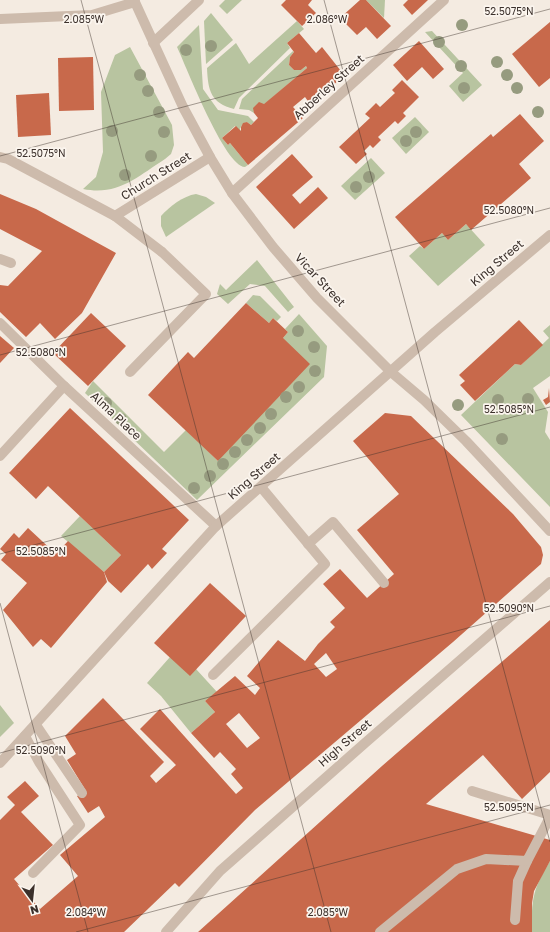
<svg xmlns="http://www.w3.org/2000/svg" width="550" height="932" viewBox="0 0 550 932" font-family="'Golos Text',sans-serif">
<style>
.green{fill:#b8c4a0}
.building{fill:#c8694b;fill-rule:evenodd}
.lines{fill:none;stroke-linecap:round;stroke-linejoin:round}
.service{stroke:#cdbbac;stroke-width:10}
.minor{stroke:#cdbbac;stroke-width:10}
.tertiary{stroke:#cdbbac;stroke-width:10}
.tree{fill:#969b7f}
.ticks{fill:none;stroke:#3b302b;stroke-width:1;stroke-opacity:0.45}
.labels{text-anchor:middle;stroke-width:3.5;stroke-linejoin:round;paint-order:stroke}
.street-label{font-size:12px;fill:#3b302b;stroke:#fbf5ee}
.ticks-label{font-size:10px;text-anchor:middle;fill:#3b302b;stroke:#fbf5ee;stroke-width:3.5;stroke-linejoin:round;paint-order:stroke}
</style>
<rect width="100%" height="100%" fill="#f4ebe1"/>
<g class="green">
<path d="M225,0h17l-15,14 -8,-8z"/>
<path d="M366,0h19l-1,18z"/>
<path d="M211,13l22,27 -27,24 -2,-43z"/>
<path d="M297,21l7,8 -17,14 3,5 -51,50 -5,11c-23,-6 -26,-18 -27,-41l29,-25 13,21z"/>
<path d="M199,25l4,64 15,21 30,6 6,6 -3,3 -4,-3 -5,3 -2,4 1,3 -6,-6 -13,12 6,7 2,-2 18,22 -3,2c-20,0 -59,-101 -68,-120z"/>
<path d="M432,31l50,54 -19,17 -14,-16 14,-13 -38,-41z"/>
<path d="M130,47l42,78 2,20 -3,9 -6,5c-28,18 -47,37 -82,30l13,-12 7,-25 -2,-60 14,-37z"/>
<path d="M293,51l1,1 -4,5 -1,8 5,5h7l5,-4 1,2 -53,45 -5,-3 -10,-1 3,-10z"/>
<path d="M415,117l14,15 -23,22 -14,-16z"/>
<path d="M371,158l14,15 -30,27 -14,-14z"/>
<path d="M196,194l10,3 9,6 -49,34 -5,-11v-10c9,-10 22,-20 35,-22z"/>
<path d="M466,224l19,21 -47,41 -29,-30 11,-10 4,3 18,-16 6,7z"/>
<path d="M257,260l37,47 -6,5 -23,-26 -15,-2 -22,20 -11,-10 3,-10 6,6z"/>
<path d="M253,295l7,1 21,21 -4,4 -4,-3 -4,5 -23,-20z"/>
<path d="M299,314l28,32 -3,31 -127,123 -112,-107 8,-12 71,71 22,-22 32,31 65,-123 5,-6 -3,-3z"/>
<path d="M550,325v51l-17,12 15,24 -3,20 5,8v67l-89,-92 54,-51 6,1 28,-27 -6,-7z"/>
<path d="M80,516l41,39 -17,17 -43,-36z"/>
<path d="M170,657l26,12 21,23 -12,9 10,11 -24,21 -30,-37 -14,-13z"/>
<path d="M0,705l14,18 -14,14z"/>
<path d="M550,861v71h-18c-1,-33 1,-43 18,-71z"/>
</g>
<g class="building">
<path d="M286,0h26l-4,5 8,8 -14,13 -21,-21z"/>
<path d="M360,0h6l25,26 -14,13 -11,-12 -9,8 -17,-17z"/>
<path d="M408,0h20l-16,15 -9,-10z"/>
<path d="M550,22v56l-11,9 -27,-33z"/>
<path d="M299,33l17,20 6,-6 19,24 -7,6 4,4 -28,23 -5,-7 -12,10 10,11 -55,47 -18,-22 -2,2 -6,-7 14,-12 5,5v-4l2,-4 4,-1 4,3 7,-7 -4,-5 -1,-5 6,-6 5,2 43,-36 -1,-2 -5,4h-7l-5,-5 1,-8 4,-5 -7,-9z"/>
<path d="M419,41l25,28 -11,10 -11,-12 -15,14 -14,-16z"/>
<path d="M93,57l1,53 -35,1 -1,-53z"/>
<path d="M402,80l17,17 -16,16 3,3 -8,8 -3,-3 -17,16 3,3 -8,8 -3,-3 -6,6 3,3 -11,10 -17,-17 31,-29 -5,-4 11,-11 4,4 15,-14 -3,-3z"/>
<path d="M49,93l2,42 -33,2 -2,-42z"/>
<path d="M520,114l24,27 -25,23 12,14 -60,52 -5,-6 -18,16 -6,-7 -18,16 -29,-32 96,-83 2,3z"/>
<path d="M292,154l21,23 -21,18 8,9 18,-17 10,11 -34,31 -38,-42z"/>
<path d="M0,194l36,15 80,44 -34,60 -27,26 -15,-16 -14,14 -26,-25v-27l8,1 34,-35 -42,-22z"/>
<path d="M246,303l23,20 4,-5 15,14 -5,6 27,26 -92,97 -70,-66 40,-43 6,6z"/>
<path d="M91,313l35,33 -38,40 -35,-33z"/>
<path d="M519,320l24,25 -22,20 -6,-1 -40,37 -15,-16 5,-4 -6,-6z"/>
<path d="M0,336l14,12 -14,15z"/>
<path d="M549,388l1,14 -4,3 -3,-5 5,-3z"/>
<path d="M70,408l119,112 -27,29 5,4 -15,16 -4,-5 -27,29 -13,-12 -4,-9 17,-17 -73,-69 -12,13 -27,-26z"/>
<path d="M385,413l26,3 102,98 28,33 2,8 -2,9 -88,78 -198,168 -76,77 -4,-4 -51,49h-124v-112l15,-15 -8,-8 18,-16 14,15 -18,16 32,33 -39,34 26,30 38,-33 -18,-21 45,-38 -6,-11 -11,7 -11,-17 9,-5 -19,-31 9,-6 -11,-18 38,-38 61,64 -14,14 6,7 20,-18 -36,-36 20,-20 76,85 7,-6 -12,-14 5,-5 -16,-17 -6,6 -23,-25 24,-21 -10,-11 30,-25 20,19 5,-7 -13,-12 31,-36 27,21 13,-17 17,-17 -5,-5 15,-14 -22,-24 17,-15 27,29 27,-24 -37,-44 42,-36 -46,-53zM326,653l11,16 -11,8 -12,-13zM239,713l21,25 -13,10 -21,-24z"/>
<path d="M28,528l28,26 12,-13 36,31 3,10 -56,66 -10,-9 -8,8 -30,-37 24,-27 -26,-23 5,-6 -6,-5 14,-16 5,5z"/>
<path d="M210,583l36,33 -56,60 -36,-33z"/>
<path d="M550,620v152l-28,27 -39,-44 -57,49 124,36v21l-16,30 -2,12v29h-334l184,-166z"/>
</g>
<g class="lines">
<g class="service">
<path d="M0,259l11,4"/>
<path d="M130,372l76,-78 -44,-42"/>
<path d="M308,544l25,-22 51,61"/>
<path d="M213,675l112,-111 -64,-77"/>
<path d="M36,725l46,68"/>
<path d="M25,736l14,26 41,63 -47,48"/>
<path d="M472,791l78,24"/>
<path d="M515,920l3,-39 9,-20"/>
<path d="M380,932l77,-63 29,-10 41,2 23,-44"/>
</g>
<g class="minor">
<path d="M0,19l92,-4 43,-13"/>
<path d="M153,43l46,-43"/>
<path d="M0,157l8,2 107,57 47,36"/>
<path d="M232,193l212,-193"/>
<path d="M115,216l95,-59"/>
<path d="M0,323l64,63 152,140"/>
<path d="M0,456l64,-70"/>
</g>
<g class="tertiary">
<path d="M134,0l49,107 27,50 22,36 41,54 44,51 74,74 33,28 42,41 84,90"/>
<path d="M0,763l216,-237 219,-194 115,-97"/>
<path d="M166,932l54,-61 145,-128 185,-161"/>
</g>
</g>
<g class="tree">
<circle cx="462" cy="25" r="6"/>
<circle cx="439" cy="42" r="6"/>
<circle cx="211" cy="46" r="6"/>
<circle cx="186" cy="50" r="6"/>
<circle cx="497" cy="62" r="6"/>
<circle cx="461" cy="66" r="6"/>
<circle cx="140" cy="75" r="6"/>
<circle cx="507" cy="75" r="6"/>
<circle cx="464" cy="88" r="6"/>
<circle cx="517" cy="88" r="6"/>
<circle cx="148" cy="91" r="6"/>
<circle cx="159" cy="112" r="6"/>
<circle cx="538" cy="112" r="6"/>
<circle cx="112" cy="131" r="6"/>
<circle cx="164" cy="132" r="6"/>
<circle cx="416" cy="132" r="6"/>
<circle cx="406" cy="141" r="6"/>
<circle cx="151" cy="156" r="6"/>
<circle cx="125" cy="175" r="6"/>
<circle cx="369" cy="177" r="6"/>
<circle cx="356" cy="187" r="6"/>
<circle cx="298" cy="331" r="6"/>
<circle cx="314" cy="347" r="6"/>
<circle cx="315" cy="371" r="6"/>
<circle cx="299" cy="387" r="6"/>
<circle cx="286" cy="397" r="6"/>
<circle cx="528" cy="399" r="6"/>
<circle cx="498" cy="400" r="6"/>
<circle cx="106" cy="403" r="6"/>
<circle cx="458" cy="405" r="6"/>
<circle cx="271" cy="414" r="6"/>
<circle cx="121" cy="419" r="6"/>
<circle cx="260" cy="428" r="6"/>
<circle cx="502" cy="439" r="6"/>
<circle cx="247" cy="440" r="6"/>
<circle cx="235" cy="452" r="6"/>
<circle cx="223" cy="464" r="6"/>
<circle cx="210" cy="476" r="6"/>
<circle cx="194" cy="488" r="6"/>
</g>
<path class="ticks" d="M81,0l250,932M324,0l226,842M0,156l550,-147M0,355l550,-147M0,554l550,-147M0,603l88,329M0,753l550,-147M76,932l474,-127"/>
<g class="labels">
<g class="street-label">
<text transform="translate(329 87) rotate(-42)" y="4">Abberley Street</text>
<text transform="translate(156 176) rotate(-32)" y="4">Church Street</text>
<text transform="translate(497 263) rotate(-40)" y="4">King Street</text>
<text transform="translate(320 280) rotate(47)" y="4">Vicar Street</text>
<text transform="translate(116 416) rotate(43)" y="4">Alma Place</text>
<text transform="translate(254 476) rotate(-41)" y="4">King Street</text>
<text transform="translate(345 743) rotate(-41)" y="4">High Street</text>
</g>
</g>
<g class="ticks-label">
<text x="509" y="15">52.5075°N</text>
<text x="84" y="23">2.085°W</text>
<text x="327" y="23">2.086°W</text>
<text x="41" y="157">52.5075°N</text>
<text x="509" y="214">52.5080°N</text>
<text x="41" y="356">52.5080°N</text>
<text x="509" y="413">52.5085°N</text>
<text x="41" y="555">52.5085°N</text>
<text x="509" y="612">52.5090°N</text>
<text x="41" y="754">52.5090°N</text>
<text x="509" y="811">52.5095°N</text>
<text x="86" y="916">2.084°W</text>
<text x="328" y="916">2.085°W</text>
</g>
<g transform="translate(32 900) rotate(165)" stroke="#fbf5ee" stroke-width="3" paint-order="stroke">
<path d="M0-3L7 15L0 10L-7 15Z" fill="#3b302b"/>
<text y="-6" font-size="11" font-weight="bold" text-anchor="middle" fill="#3b302b">N</text>
</g>
</svg>
